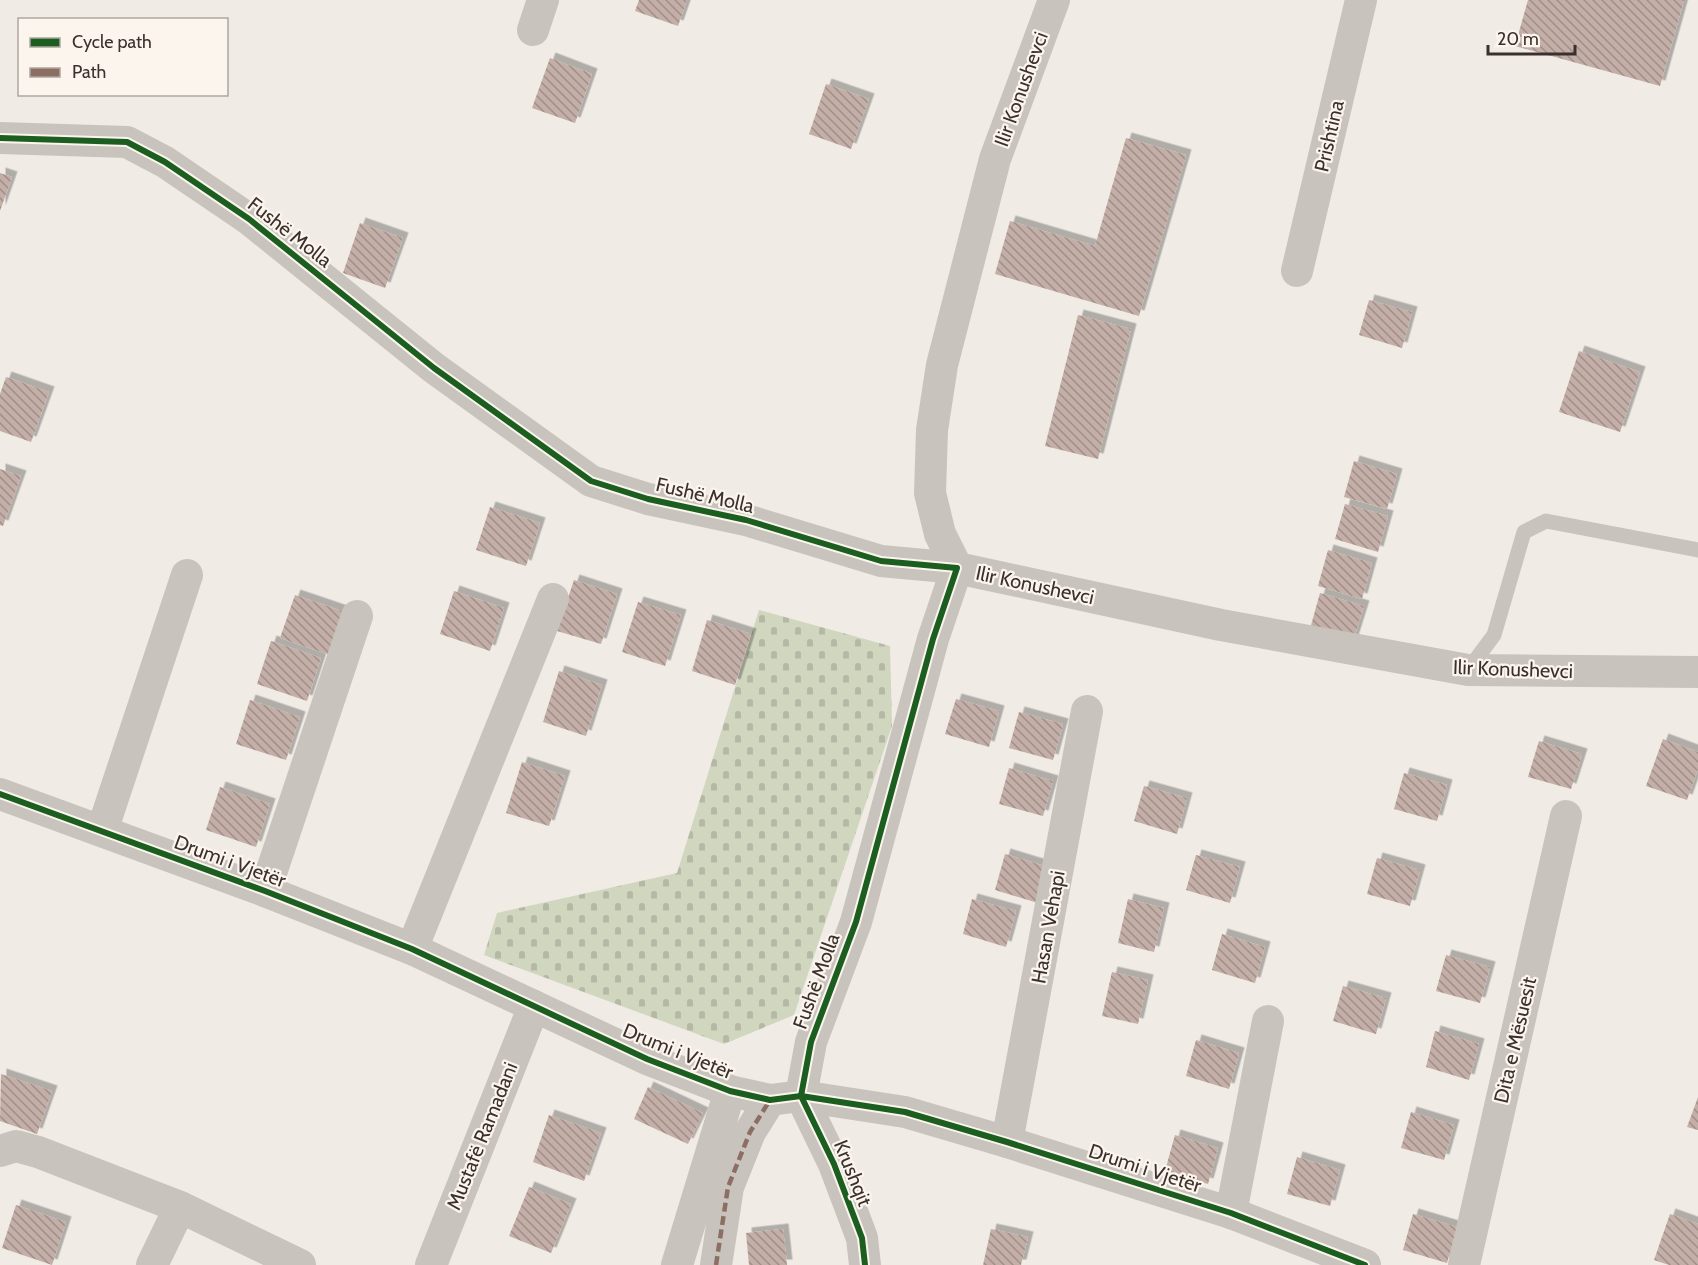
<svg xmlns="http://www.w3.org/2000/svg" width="1698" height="1265" viewBox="0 0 1698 1265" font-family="Cabin,sans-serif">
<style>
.cemetery{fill:url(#cemetery-stones)}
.building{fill:url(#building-back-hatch);filter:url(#shadow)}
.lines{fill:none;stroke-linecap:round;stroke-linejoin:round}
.service{stroke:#c9c3be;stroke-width:15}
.minor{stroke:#c9c3be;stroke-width:32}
.quiet{stroke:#8d6e63;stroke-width:4.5;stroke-dasharray:9 4.5;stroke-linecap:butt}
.cycleway-casing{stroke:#fbf5ee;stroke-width:10}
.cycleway{stroke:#1b5e20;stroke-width:6}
.labels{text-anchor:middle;stroke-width:4.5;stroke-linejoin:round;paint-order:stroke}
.street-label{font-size:20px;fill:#3b302b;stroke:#fbf5ee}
</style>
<defs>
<pattern id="cemetery-stones" width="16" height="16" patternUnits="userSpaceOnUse" patternTransform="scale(1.5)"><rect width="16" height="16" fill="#d1d6bf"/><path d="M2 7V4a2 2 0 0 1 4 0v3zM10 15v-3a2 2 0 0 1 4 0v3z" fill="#b4b8a4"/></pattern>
<pattern id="building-back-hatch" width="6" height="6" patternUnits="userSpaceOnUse" patternTransform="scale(1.5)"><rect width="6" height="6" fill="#c3afa7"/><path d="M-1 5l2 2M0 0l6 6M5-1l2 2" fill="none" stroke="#a08f88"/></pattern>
<filter id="shadow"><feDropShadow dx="5.5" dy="-5.5" stdDeviation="0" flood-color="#0004"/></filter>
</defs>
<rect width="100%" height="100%" fill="#f0ebe5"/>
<path class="cemetery" d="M759,610l131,36 2,80 -98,289 -70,29 -240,-89 13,-42 180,-40z"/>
<g class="building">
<path d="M639,0h48l-9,26 -43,-15z"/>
<path d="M1528,0h156l-24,86 -145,-40z"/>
<path d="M550,58l42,16 -17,49 -43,-15z"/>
<path d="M826,84l43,15 -18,50 -42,-15z"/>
<path d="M1126,138l60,17 -47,161 -144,-42 15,-53 85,25z"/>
<path d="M0,173l12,4 -12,34z"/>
<path d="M360,223l43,15 -18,50 -42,-15z"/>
<path d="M1369,300l43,12 -10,36 -43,-13z"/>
<path d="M1078,315l53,14 -33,130 -53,-13z"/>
<path d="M1579,351l61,21 -20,60 -61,-20z"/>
<path d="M6,377l43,15 -18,50 -31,-11v-37z"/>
<path d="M1354,461l43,13 -10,35 -43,-12z"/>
<path d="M0,469l21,7 -18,50 -3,-1z"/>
<path d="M1345,504l43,12 -10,36 -43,-13z"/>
<path d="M490,507l50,16 -14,43 -50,-16z"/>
<path d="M1328,550l44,13 -10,36 -44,-13z"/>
<path d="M574,580l43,14 -16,50 -44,-13z"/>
<path d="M454,591l50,17 -14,43 -50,-17z"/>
<path d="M1320,593l44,13 -11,35 -43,-12z"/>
<path d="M295,595l50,17 -15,43 -50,-17z"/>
<path d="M638,602l43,13 -16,51 -43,-14z"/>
<path d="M707,620l44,14 -16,51 -43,-14z"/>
<path d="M271,641l50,17 -14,43 -50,-17z"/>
<path d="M559,671l43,14 -16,51 -43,-14z"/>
<path d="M956,699l43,12 -10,36 -44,-13z"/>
<path d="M250,700l50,17 -14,43 -50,-16z"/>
<path d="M1019,712l44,12 -10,36 -44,-12z"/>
<path d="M1663,739l35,13v17l-11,31 -41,-14z"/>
<path d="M1539,741l43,13 -11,35 -43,-12z"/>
<path d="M522,762l43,14 -16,50 -43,-13z"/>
<path d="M1009,768l44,13 -10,35 -44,-12z"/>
<path d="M1404,773l43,12 -10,36 -43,-12z"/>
<path d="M1144,786l43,12 -10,36 -43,-13z"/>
<path d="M220,787l50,17 -14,43 -50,-17z"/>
<path d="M1005,854l43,13 -10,36 -43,-13z"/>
<path d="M1196,855l44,12 -10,36 -44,-13z"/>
<path d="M1377,858l43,12 -10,36 -43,-12z"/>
<path d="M972,899l44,12 -10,36 -43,-13z"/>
<path d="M1128,899l36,9 -10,44 -36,-9z"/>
<path d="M1222,934l43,13 -10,36 -43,-13z"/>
<path d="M1446,955l44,12 -10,36 -44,-12z"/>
<path d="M1112,972l36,8 -10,44 -36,-8z"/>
<path d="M1343,986l43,12 -10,36 -43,-13z"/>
<path d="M1435,1031l44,13 -10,36 -43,-13z"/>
<path d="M1196,1040l43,13 -10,36 -43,-13z"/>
<path d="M1,1074l51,17 -15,43 -37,-13z"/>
<path d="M648,1087l55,26 -15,31 -54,-25z"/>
<path d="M1698,1097v33l-11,-3z"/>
<path d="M1411,1112l43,13 -10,35 -43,-12z"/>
<path d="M549,1115l52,18 -17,48 -51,-19z"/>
<path d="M1175,1135l43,13 -10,36 -43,-13z"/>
<path d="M1297,1157l43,13 -10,36 -43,-12z"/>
<path d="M529,1187l42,17 -20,49 -42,-17z"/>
<path d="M16,1205l50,17 -14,43 -50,-17z"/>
<path d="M1413,1214l44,13 -10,36 -44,-13z"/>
<path d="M1670,1214l28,10v41h-29l-15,-5z"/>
<path d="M783,1229l4,36h-38l-3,-32z"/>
<path d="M991,1229l37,8 -7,28h-38z"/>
</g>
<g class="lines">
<path class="service" d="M1468,670l26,-35 30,-103 22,-11 152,29"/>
<g class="minor">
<path d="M1054,0l-59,159 -53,206 -10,65 -2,63 10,41 17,34 264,57 247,45 230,2"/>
<path d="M533,30l10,-30"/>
<path d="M0,138l127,4 38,20 84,57 185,149 157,113 57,18 98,21 135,41 76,7 -24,71 -77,283 -45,120 -10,54 33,68 28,74 3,27"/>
<path d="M1297,271l64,-271"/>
<path d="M0,794l265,97 147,58 235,110 83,32 40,9 31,-4 104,16 102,30 224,71 134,52"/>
<path d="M102,831l85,-256"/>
<path d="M265,891l92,-275"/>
<path d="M412,949l141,-350"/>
<path d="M1007,1142l80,-431"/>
<path d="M0,1151l16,-5 22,6 142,55 120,58"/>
<path d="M1231,1213l37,-192"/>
<path d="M152,1265l28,-58"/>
<path d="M431,1265l103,-259"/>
<path d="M677,1265l53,-174"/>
<path d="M716,1265l12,-78 22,-55 20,-32"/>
<path d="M1464,1265l102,-449"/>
</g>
<path class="quiet" d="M716,1265l12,-78 22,-55 20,-32"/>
<g class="cycleway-casing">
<g id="cycleway">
<path d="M0,138l127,4 38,20 84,57 185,149 157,113 57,18 98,21 135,41 76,7 -24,71 -77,283 -45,120 -10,54 33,68 28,74 3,27"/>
<path d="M0,794l265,97 147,58 235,110 83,32 40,9 31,-4 104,16 102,30 224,71 134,52"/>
</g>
</g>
<use href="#cycleway" class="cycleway"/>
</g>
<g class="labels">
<g class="street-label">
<text transform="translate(1021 89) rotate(-70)" y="7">Ilir Konushevci</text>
<text transform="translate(1329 136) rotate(-77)" y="7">Prishtina</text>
<text transform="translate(290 232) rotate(38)" y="7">Fushë Molla</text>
<text transform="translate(705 495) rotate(13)" y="7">Fushë Molla</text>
<text transform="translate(1035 585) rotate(12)" y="7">Ilir Konushevci</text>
<text transform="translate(1513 669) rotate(2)" y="7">Ilir Konushevci</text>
<text transform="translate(230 861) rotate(20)" y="7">Drumi i Vjetër</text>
<text transform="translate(1048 927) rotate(-80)" y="7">Hasan Vehapi</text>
<text transform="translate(816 981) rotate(-70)" y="7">Fushë Molla</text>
<text transform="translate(1515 1040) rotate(-77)" y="7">Dita e Mësuesit</text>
<text transform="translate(678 1051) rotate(22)" y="7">Drumi i Vjetër</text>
<text transform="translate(482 1136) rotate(-68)" y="7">Mustafë Ramadani</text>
<text transform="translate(1145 1168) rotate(18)" y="7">Drumi i Vjetër</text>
<text transform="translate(853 1173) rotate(68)" y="7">Krushqit</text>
</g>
</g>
<rect x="18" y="18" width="210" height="78" fill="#fbf5ee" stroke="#aea6a0" stroke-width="1.5"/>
<rect x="30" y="38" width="30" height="9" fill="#1b5e20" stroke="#aea6a0" stroke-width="1.5"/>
<text x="72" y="48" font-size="18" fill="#3b302b">Cycle path</text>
<rect x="30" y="68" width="30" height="9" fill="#8d6e63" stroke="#aea6a0" stroke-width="1.5"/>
<text x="72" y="78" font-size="18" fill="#3b302b">Path</text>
<path d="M1488 45v9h87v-9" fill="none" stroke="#3b302b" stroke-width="3"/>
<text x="1497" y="45" font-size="18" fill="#3b302b" stroke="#fbf5ee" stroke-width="4.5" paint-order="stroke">20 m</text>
</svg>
